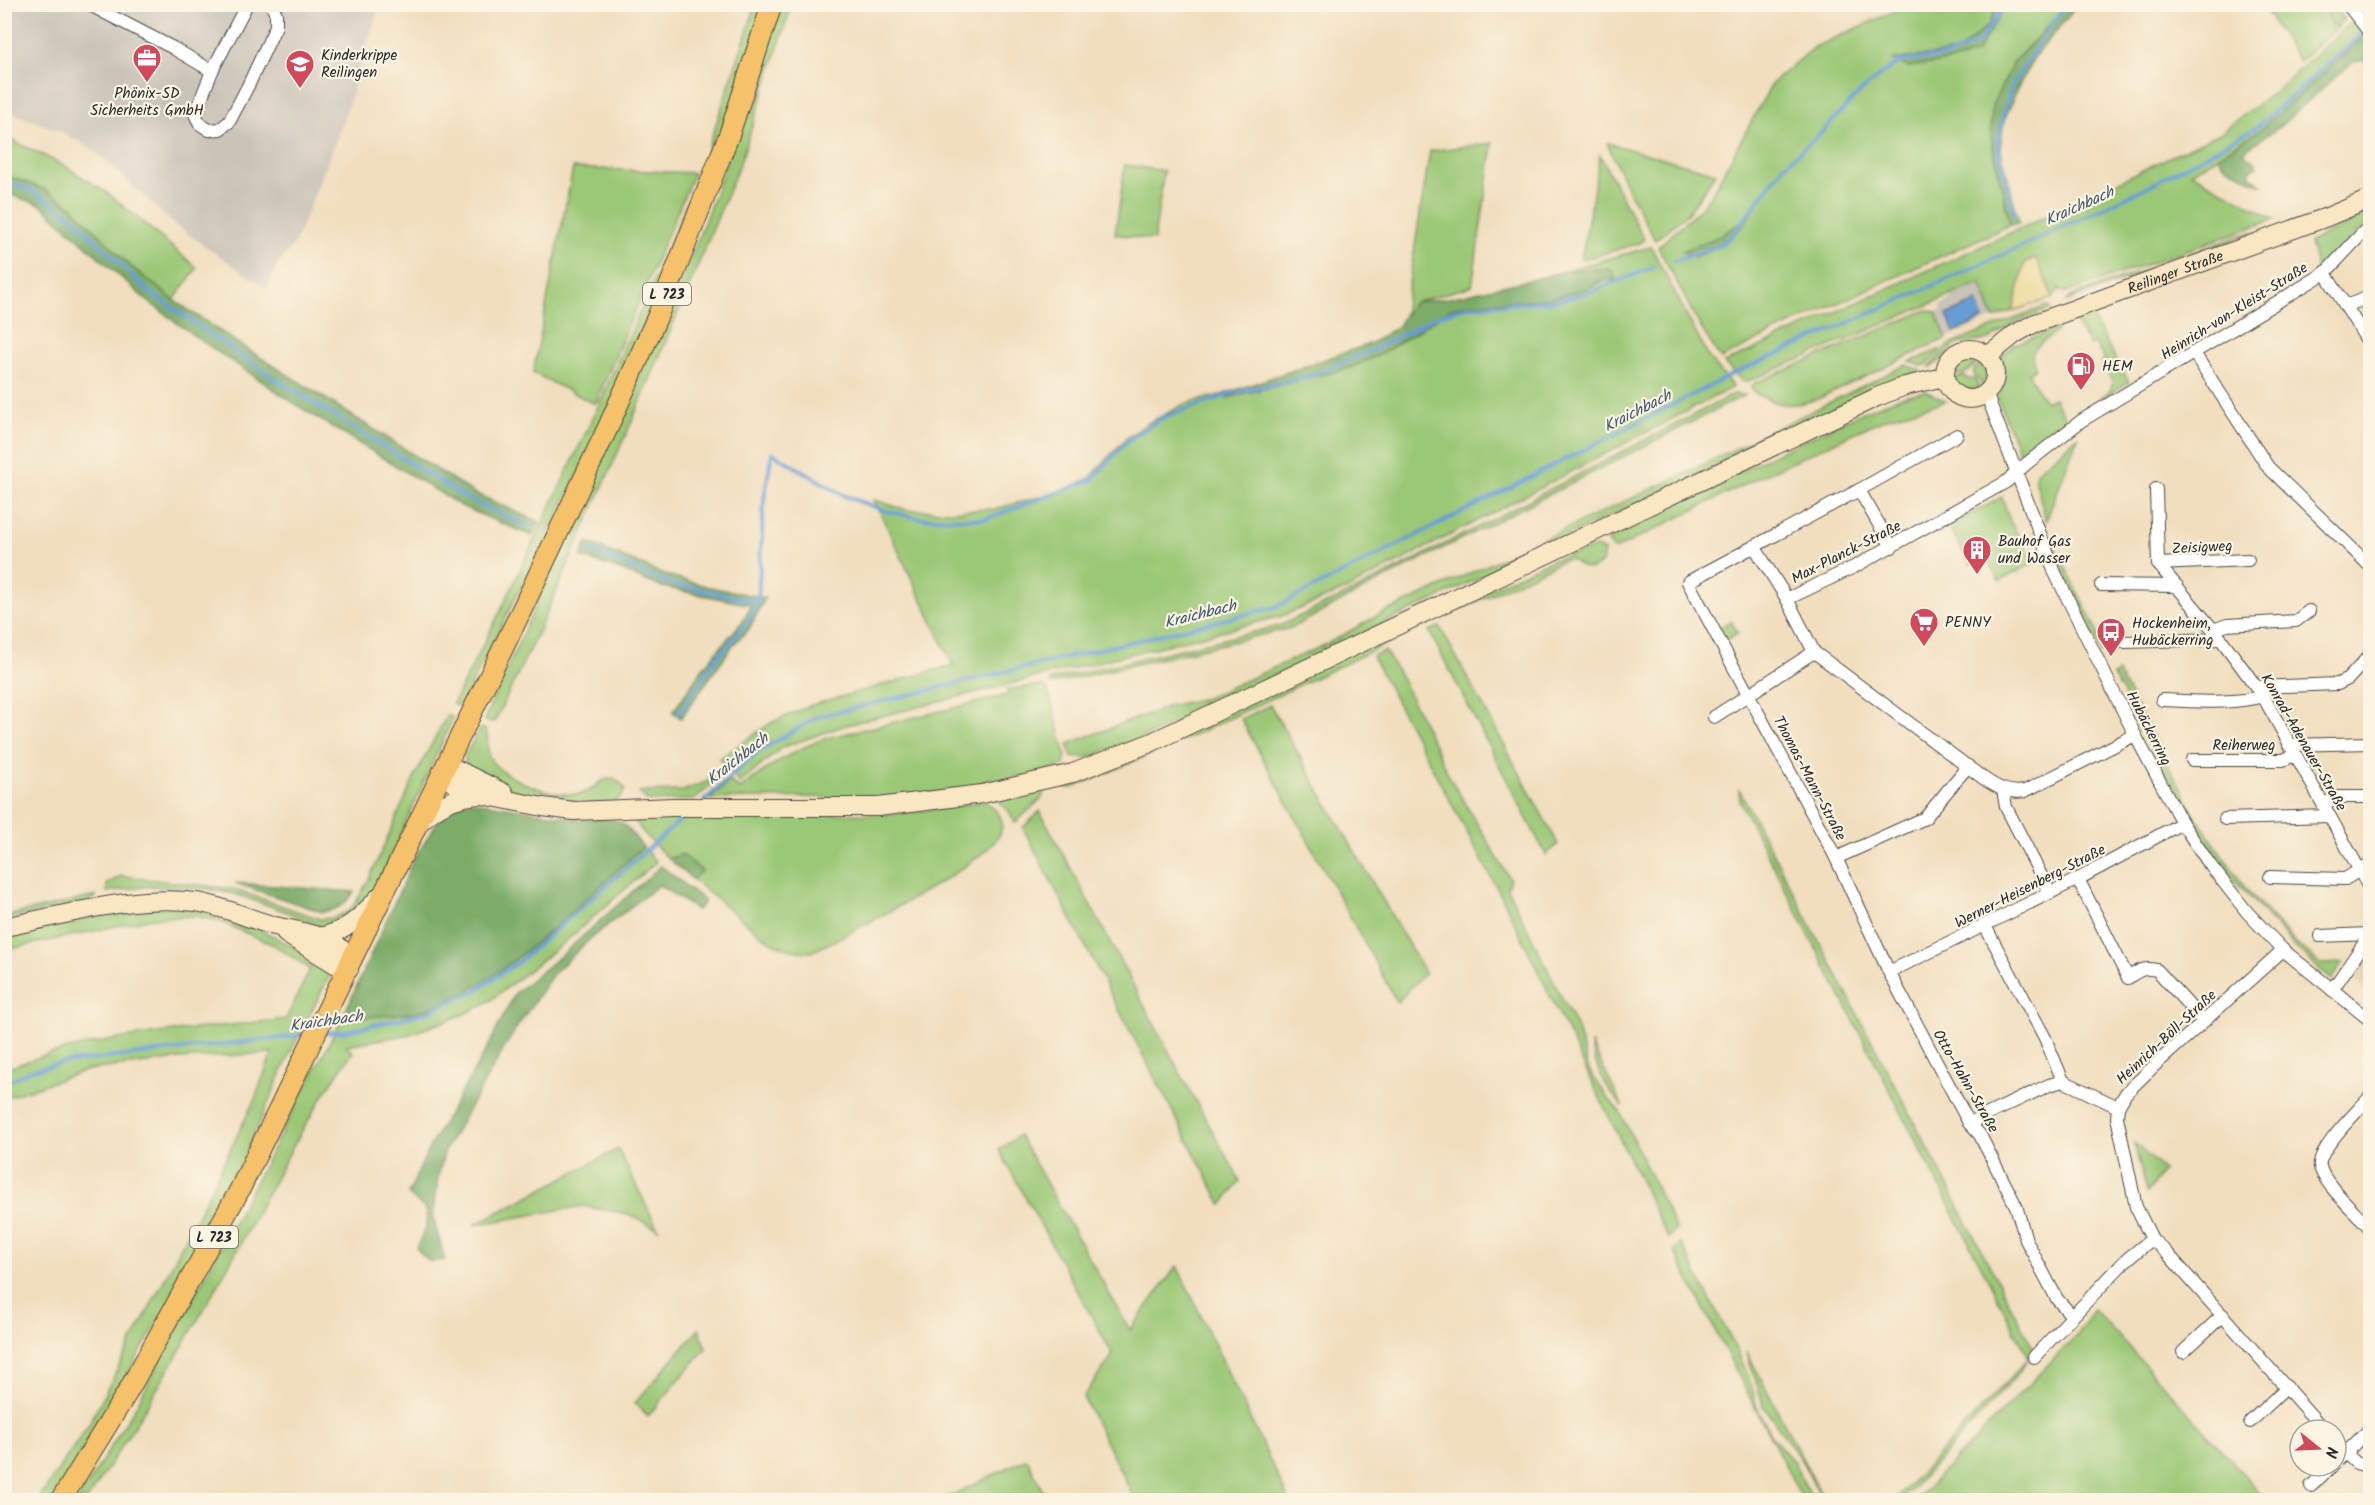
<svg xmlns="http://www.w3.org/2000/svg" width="2375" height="1505" viewBox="0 0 2375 1505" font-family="Kalam,sans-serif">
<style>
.built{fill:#dfceb1}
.industrial{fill:#cac3b8}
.green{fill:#9bc876;stroke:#637a50;stroke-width:1.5;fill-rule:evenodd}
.forest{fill:#7cac67;stroke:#546c49;stroke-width:1.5}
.sand{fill:#eeda9e;stroke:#8c8264;stroke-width:1.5}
.water{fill:#689dd4;stroke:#4a6480;stroke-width:1.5}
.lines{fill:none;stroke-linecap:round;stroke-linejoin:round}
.stream{stroke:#689dd4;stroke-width:4}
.street-casing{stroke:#494641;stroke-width:14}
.secondary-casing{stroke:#494641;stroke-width:20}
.primary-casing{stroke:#494641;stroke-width:22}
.street{stroke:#fff;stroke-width:12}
.secondary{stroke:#fbe6c4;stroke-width:18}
.primary{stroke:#f5c16b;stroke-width:20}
.labels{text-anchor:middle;stroke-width:4.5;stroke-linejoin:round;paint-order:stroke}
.shield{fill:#fcf5e5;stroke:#6a6863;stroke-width:1.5}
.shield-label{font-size:14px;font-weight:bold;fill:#2b2b2b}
.poi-label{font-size:15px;fill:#2b2b2b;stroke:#fcf5e5;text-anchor:start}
.street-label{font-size:15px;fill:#2b2b2b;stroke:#fcf5e5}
.water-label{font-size:16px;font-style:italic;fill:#43596f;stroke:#fcf5e5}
</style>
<rect width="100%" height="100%" fill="#fcf5e5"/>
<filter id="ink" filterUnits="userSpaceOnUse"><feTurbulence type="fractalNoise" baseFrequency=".0167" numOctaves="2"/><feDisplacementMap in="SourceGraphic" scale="12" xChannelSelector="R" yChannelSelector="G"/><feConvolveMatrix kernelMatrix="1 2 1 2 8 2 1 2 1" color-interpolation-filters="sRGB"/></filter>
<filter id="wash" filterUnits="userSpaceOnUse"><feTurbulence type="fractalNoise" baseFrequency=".008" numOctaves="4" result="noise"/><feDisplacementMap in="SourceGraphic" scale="24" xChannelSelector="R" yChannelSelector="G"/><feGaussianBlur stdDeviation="1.35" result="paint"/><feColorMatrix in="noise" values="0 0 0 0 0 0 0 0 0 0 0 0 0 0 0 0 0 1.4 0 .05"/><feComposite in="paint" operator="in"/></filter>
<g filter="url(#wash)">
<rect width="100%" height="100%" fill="#f1debe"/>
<path class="built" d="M2370,953v44l-2,1 -12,-20z"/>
<g class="industrial">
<path d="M4,5h376l-40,125 -45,113 -17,21 -11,25 -92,-64 -81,-75 -32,-18 -57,-22z"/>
<path d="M1979,284l15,34 -46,19 -11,-25 5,-2 -1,-5 7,-3 5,-8z"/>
</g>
<g class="green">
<path d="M756,5h9l-31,95 -56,146 -88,205 -130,256 -7,-3 48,-94 95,-199 40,-90 64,-149z"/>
<path d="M781,5h11l-52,158 -40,97 -58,138 -103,232 -44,91 -6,1 -5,-2 202,-449 34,-91z"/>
<path d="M1908,5h89l-8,20 -32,27 -64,8 15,7 53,-8 16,-7 29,-47h58l-8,13 -42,43 -22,45 -1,31 19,88 -234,106 -55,28 -20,-31 -43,-81 41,-37 12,-15 62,-113 42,-35zM1752,212l-22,27 -21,13 -26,-1 36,-14 19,-11z"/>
<path d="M2262,5h63l7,20 6,2 -39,34z"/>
<path d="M2370,5v26l-110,99 -69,43 84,46 -204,72 -7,1 -5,-3 -6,9 -17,-40 -11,5 -12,48 -19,7 -14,-35 -229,97 -8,2 -19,-19 297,-135 199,-95 57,-43z"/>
<path d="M5,137l58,28 46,29 88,74 -23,32 -45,-35 -58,-59 -25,-16 -41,-15z"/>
<path d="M1493,143l-21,143 -57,16 -11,13 26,-164z"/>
<path d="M1607,143l109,30 -28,40 -33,27 -26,-49z"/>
<path d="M1600,155l44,84 -7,5 -56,16z"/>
<path d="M1125,165l39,6 -10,69 -39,-6z"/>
<path d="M573,168l121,5 -99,231 -62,-31z"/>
<path d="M2366,215l1,4 -3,7 -47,46 -7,-30z"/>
<path d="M2251,232l4,1 -188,68 3,-4z"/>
<path d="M1651,247l58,111 24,29 -388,203 -63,26 -436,109 -63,22 -43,36 -21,-24 52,-36 38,-17 144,-41 -79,-165 33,10 43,1 45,-2 66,-18 29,-13 35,-39 25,-17 37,-19 37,-9 2,4 157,-45 69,-45 135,-19 17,-10 11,1 -4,-11 -45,1z"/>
<path d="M2046,306l5,3 -36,14 -27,17 -31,4 -18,18 -10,6 18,-22z"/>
<path d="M1927,310l9,2 11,26 -129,61c-28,9 -41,7 -66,-8l-1,-4 4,-4z"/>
<path d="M2090,314l39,68 -48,30 29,-21 3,-9 -11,-20 3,-2 -10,-17 -5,3 -16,-26z"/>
<path d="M2055,329l2,1 -2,3c-15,11 -30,15 -19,35l-8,5 17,29 9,-4 10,18v13l-43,29 -24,-62c8,-13 10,-24 4,-38l12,-13z"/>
<path d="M1941,349l-13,15 -6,2 -12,-4z"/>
<path d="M1967,356l14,4 -17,14h-12l5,-13z"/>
<path d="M1983,362l4,13 -5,11 -3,-7 -5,-2v-7z"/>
<path d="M1905,365l17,6 -35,11 -153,75 -591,281 -56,20 -15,-1 -4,-13 101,-38 37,-8 121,-54 48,-27 305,-141z"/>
<path d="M1965,376l3,3 8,1 3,8 -11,3 -11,-5 -5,-8z"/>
<path d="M1925,391l21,10 -60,17 -137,64 -135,68 -6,-9 8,-11 241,-115 43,-18z"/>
<path d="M1734,394l11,1 -331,168 -123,65 -240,56 -1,-4 229,-54 75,-35z"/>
<path d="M2078,437l-32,84 -11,-43 1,-6z"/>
<path d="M2002,497l8,24 24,42 -35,18 -14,-25 -15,8 -21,-38z"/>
<path d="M2054,544l52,106 -5,2 -50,-107z"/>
<path d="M1596,547l8,4 -2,12 -10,6 -10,-2 -12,-8 -8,2 -372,176 -118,51h-7l11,-10 476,-218z"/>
<path d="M1731,621l7,12 -13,7 -7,-12z"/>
<path d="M1440,627l118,217 -12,11 -117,-224z"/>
<path d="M1385,651l17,28 48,99 60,101 -3,9 69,138 13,44 19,28 12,14 56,117 -8,9 -163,-335 -133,-247z"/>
<path d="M2118,673l80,147 48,69 48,53 27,22 22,-1 -11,17 -36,-32 -65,-71 -25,-34 -79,-137 -5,-16 -9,-14z"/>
<path d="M1033,686h10l5,4 18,65 -2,10 -4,2 -96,22 -88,11 -63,-3 -103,2 20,-18 10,8c27,-22 54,-40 87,-51l181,-43 -1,-5z"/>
<path d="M1270,705l155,268 -28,29 -156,-283z"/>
<path d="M447,715l6,3 -75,166 -27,31 -14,8 -17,4 -33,-15 -52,-18 -28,-5 -56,-3 -44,6v-8l14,-8 112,13 87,30 14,-1 15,-7 7,-9 13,-23 47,-105z"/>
<path d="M481,728l5,2c3,9 0,19 4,28 11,22 74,44 96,34 10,-4 13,-13 24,-13 7,0 12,5 15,10l-3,7 -9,7 -34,1 -31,-4 -38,-11 -40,-21 -5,-6v-7z"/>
<path d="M721,769l4,4 -31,27 -47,1 -8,-9 44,-1 23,-9z"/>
<path d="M1039,789l5,2 -2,7 -27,25 -6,-12 -14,-12z"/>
<path d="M1739,789l295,561 -15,23 -117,127h-7l134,-142 -289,-556z"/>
<path d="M985,801c10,8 20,16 16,30 -8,31 -156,104 -189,121 -18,0 -31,-4 -46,-13l-74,-60 9,-8 -19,-17 -13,5 -22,-22 -13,-17 107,-5 145,-1 35,-3z"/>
<path d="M1040,811l138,258 62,112 -18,24 -199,-377z"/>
<path d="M643,847l13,15 -90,79 -75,59 -26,14 -58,21 -61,10 7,7c-48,65 -83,138 -122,209 -45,82 -93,161 -144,239h-9l58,-94 206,-387 81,-8 103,-60z"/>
<path d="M96,896l-3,6 -88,17v-3z"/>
<path d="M160,908c12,0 26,-1 37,2 49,9 91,31 131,59l1,8 -38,74 -47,106 -60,121 -131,222h-15l51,-76 112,-215 54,-110 17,-46 -93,6 -91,11 -83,28 -1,-28c83,-36 193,-40 282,-51l24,-50 -36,-24 -58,-25 -22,-4 -41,2 -148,32v-14l124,-27z"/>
<path d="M1591,1044v-1l32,64c-19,-21 -26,-36 -32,-63z"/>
<path d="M1019,1135l111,195 47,-64 112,234h-154l-52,-103 30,-42 -114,-205z"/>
<path d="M2134,1143l30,27 -17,23z"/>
<path d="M618,1149l40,80 -30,-15 -46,-8 -108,19z"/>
<path d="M1681,1243l56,108 12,27 8,29 15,30 22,25 18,38h-9l-129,-249z"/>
<path d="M2094,1309l173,191h-351l164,-168z"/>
<path d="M699,1329l7,19 -58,68 -13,-13z"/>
<path d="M1747,1352l77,148h-2l-19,-37 -40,-58z"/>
<path d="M1025,1459l3,1 19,40h-104z"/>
</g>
<g class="forest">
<path d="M1997,4l9,1 -29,47 -16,7 -53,8 -16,-7 65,-8 32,-27z"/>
<path d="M2064,5h14l-43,51 -17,31 -14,34 -4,26 19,76 -9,2 -19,-88 1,-31 22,-44 42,-44z"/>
<path d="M2325,5h9l11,14 -7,8 -8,-3z"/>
<path d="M2370,31v3l-7,4 7,9v21l-6,-8 -11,2 -75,66 -33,22v4l11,9 1,3 -7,4v4l12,12 -39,-22 -5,-8 42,-26z"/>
<path d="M5,175l41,15 25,16 58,59 45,35 67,45 233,148 66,29 -8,14 -69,-29 -157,-96 -109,-73 -52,-39 -104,-94 -36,-12z"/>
<path d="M1753,210c-12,24 -33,38 -59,47l-12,-6c30,-11 50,-18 71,-41z"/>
<path d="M1611,269l5,11 -12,-1 -17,10 -39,10 -79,5 -17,4 -69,45 -33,15 -124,30 -2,-4 148,-51 26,-17 6,-11 11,-13 34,-4 94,-21 23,-7z"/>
<path d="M587,542l76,32 46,13 56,11 -16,31 -16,16 -52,73 -8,-6 29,-43 40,-47 9,-17 -93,-19 -35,-15 -42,-14z"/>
<path d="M470,801l111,18h31l13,6 18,22c-61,54 -141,139 -219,163 -20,6 -60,7 -82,9l71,-158 26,-42 11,-12z"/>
<path d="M682,854l20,17 -10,8 -23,-20z"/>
<path d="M661,866l44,35 -8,9 -38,-25 -69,54 -37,35 -38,56 -70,120 -7,27 -5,40 12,43 -15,2 -14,-14 10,-20 1,-17 -19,-17 22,-48 58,-99 27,-54 49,-40z"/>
<path d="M235,883l119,9c-9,13 -17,18 -32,20z"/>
</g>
<path class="sand" d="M2036,258l17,40 -40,13 12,-48z"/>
<path class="water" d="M1977,302l7,17 -30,13 -7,-17z"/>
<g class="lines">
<g class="stream">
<path d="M4,182l25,7 41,26 78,76 127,88 193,120 62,28"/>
<path d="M2015,215l-18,-69 6,-30 10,-33 53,-79"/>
<path d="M1674,261l44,-15 13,-9 54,-72 37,-33 35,-37 26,-22 16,-11 51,-7 29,-13 27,-38"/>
<path d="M590,550l78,33 90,19 -11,21 -32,37 -36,53"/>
<path d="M758,602l6,-103 8,-46 73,43 41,15 33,7 66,1 107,-39 35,-39 35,-23 72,-25 78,-17 65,-28 58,-31 34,-11 80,-4 39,-9 66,-26"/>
<path d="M704,801l54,-49 59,-35 459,-110 459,-234 292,-129 118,-56 112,-61 108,-96"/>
<path d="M324,1033l23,-2 78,-18 50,-22 46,-31 168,-147"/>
<path d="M4,1083l28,-13 30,-7 245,-28"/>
</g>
</g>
</g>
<g filter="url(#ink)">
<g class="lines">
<g class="street-casing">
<g id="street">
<path d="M88,4l85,44 39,23"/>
<path d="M247,4l-35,67 -17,43 5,10 9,6 11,-1 9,-7 19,-36 28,-60v-12l-5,-10"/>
<path d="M2347,4l23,29"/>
<path d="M2325,273l45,72"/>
<path d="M2345,306l25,-9"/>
<path d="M2194,353l74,114 102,99"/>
<path d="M1986,393l69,180 80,162 47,88 28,42 37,47 36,38 87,70"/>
<path d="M1957,435l-98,55 -171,92 148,276 53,114 80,151 11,12 36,71 10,34 31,59 15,17"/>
<path d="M2156,489l2,75 63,75 42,57 107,193"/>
<path d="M1859,490l33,57"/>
<path d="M1754,546l33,53"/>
<path d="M2158,564l90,-4"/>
<path d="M2101,585l76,1"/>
<path d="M2213,630l14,-5 69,-4 13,-10"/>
<path d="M2125,642l96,-3"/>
<path d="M2257,687l81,-3 10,-5 22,-24"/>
<path d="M2162,700c32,1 70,5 101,-4"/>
<path d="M1714,717l100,-65"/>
<path d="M2135,735l-110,56c-17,3 -29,-4 -42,-13l-169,-126 -27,-53 67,-32 152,-85 20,-18 55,-43 244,-148 45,-48"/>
<path d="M2289,745l81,-2"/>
<path d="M2192,760h91l12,-5"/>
<path d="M2003,790l3,17 44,86"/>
<path d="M2323,804l15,-7h32"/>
<path d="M2225,819l104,-3"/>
<path d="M1836,858l89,-40 43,-52"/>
<path d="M2270,877l75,2 25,-15"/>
<path d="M2078,879l50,99c11,-8 16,-11 29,-8l46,51"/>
<path d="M1985,926l60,112 18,43"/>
<path d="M2320,936l50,-2"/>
<path d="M2283,950l-128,115 -29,28 -8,14 -1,10 19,90 16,32 15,14 157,177"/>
<path d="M1889,972l189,-93 104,-56"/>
<path d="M2332,990l38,-55"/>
<path d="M2370,1097c-11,13 -54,53 -50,70 5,19 37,46 50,61"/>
<path d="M1969,1123l80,-38 14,-4 55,26"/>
<path d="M2183,1352l40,-37"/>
<path d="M2034,1357l91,-96 27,-22"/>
<path d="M2250,1422l37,-35"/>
<path d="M2336,1444l20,19 14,4"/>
<path d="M2336,1462l34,-33"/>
<path d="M2311,1486l21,-20"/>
</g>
</g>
<g class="secondary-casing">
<g id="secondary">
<circle cx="1970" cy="374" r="25"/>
<path id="s1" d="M1988,356l27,-22 18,-10 294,-107 43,-18"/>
<path d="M446,764l58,29"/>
<path d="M444,769l8,13 20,11 71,14 31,4 99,-4h205l104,-13 91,-21 77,-30 110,-52 617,-294 28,-11 39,-9"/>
<path d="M419,823c18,-17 34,-26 60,-28"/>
<path d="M4,927c62,-12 128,-33 192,-25 28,4 52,17 79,24 17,4 58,10 68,25 3,5 4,12 6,18"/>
<path d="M286,934l49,30 14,5"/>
<path d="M317,937c29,-3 45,-22 64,-42"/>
</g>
</g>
<g class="primary-casing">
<path id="primary" d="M61,1500l66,-107 112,-202 285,-586 85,-180 49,-110 71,-180 43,-131"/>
</g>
<use href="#street" class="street"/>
<use href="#secondary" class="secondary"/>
<use href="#primary" class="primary"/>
</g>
</g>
<defs>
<g id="office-pin" transform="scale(1.5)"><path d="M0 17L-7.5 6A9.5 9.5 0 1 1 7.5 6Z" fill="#d1495b" stroke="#fcf5e5"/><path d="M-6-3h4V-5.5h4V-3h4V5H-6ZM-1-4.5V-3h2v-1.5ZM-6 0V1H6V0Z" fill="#fff"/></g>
<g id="school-pin" transform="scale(1.5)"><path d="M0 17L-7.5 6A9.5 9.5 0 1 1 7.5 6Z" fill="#d1495b" stroke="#fcf5e5"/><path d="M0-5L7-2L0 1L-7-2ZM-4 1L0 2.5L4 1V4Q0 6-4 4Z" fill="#fff"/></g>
<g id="fuel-pin" transform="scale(1.5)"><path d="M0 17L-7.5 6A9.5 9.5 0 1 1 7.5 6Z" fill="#d1495b" stroke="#fcf5e5"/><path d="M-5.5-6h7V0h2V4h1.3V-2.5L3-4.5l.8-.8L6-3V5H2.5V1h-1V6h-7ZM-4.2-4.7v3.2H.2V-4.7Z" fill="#fff"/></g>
<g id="building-pin" transform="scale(1.5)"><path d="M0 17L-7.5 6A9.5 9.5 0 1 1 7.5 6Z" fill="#d1495b" stroke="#fcf5e5"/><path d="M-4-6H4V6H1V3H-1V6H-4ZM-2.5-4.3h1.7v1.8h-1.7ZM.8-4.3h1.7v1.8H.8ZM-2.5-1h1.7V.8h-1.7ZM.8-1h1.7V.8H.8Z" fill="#fff"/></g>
<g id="supermarket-pin" transform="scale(1.5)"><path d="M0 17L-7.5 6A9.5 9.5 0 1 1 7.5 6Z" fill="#d1495b" stroke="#fcf5e5"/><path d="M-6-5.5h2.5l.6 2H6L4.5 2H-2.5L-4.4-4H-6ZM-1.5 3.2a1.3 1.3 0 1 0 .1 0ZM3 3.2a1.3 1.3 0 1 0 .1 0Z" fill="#fff"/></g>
<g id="bus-pin" transform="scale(1.5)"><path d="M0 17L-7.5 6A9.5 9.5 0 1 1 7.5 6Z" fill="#d1495b" stroke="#fcf5e5"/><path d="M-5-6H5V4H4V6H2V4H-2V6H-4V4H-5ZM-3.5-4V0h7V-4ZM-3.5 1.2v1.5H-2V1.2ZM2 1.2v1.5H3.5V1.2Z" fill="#fff"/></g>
</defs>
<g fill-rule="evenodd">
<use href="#office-pin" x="147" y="58"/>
<use href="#school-pin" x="300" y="64"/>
<use href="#fuel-pin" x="2081" y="366"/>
<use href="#building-pin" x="1977" y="550"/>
<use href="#supermarket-pin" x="1924" y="622"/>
<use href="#bus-pin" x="2111" y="632"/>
</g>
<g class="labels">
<g class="shield">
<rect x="643" y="283" width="48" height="22" rx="4.5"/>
<rect x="190" y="1226" width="48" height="22" rx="4.5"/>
</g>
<g class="shield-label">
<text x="667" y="299">L 723</text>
<text x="214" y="1242">L 723</text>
</g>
<g class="poi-label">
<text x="321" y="60">Kinderkrippe<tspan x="321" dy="17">Reilingen</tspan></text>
<text x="147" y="98" text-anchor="middle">Phönix-SD<tspan x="147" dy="17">Sicherheits GmbH</tspan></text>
<text x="2102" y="371">HEM</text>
<text x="1998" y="546">Bauhof Gas<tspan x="1998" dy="17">und Wasser</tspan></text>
<text x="1945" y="627">PENNY</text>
<text x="2132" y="628">Hockenheim,<tspan x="2132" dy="17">Hubäckerring</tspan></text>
</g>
<g class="street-label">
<text dy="5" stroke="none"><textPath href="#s1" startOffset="207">Reilinger Straße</textPath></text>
<text transform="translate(2234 311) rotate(-32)" y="5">Heinrich-von-Kleist-Straße</text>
<text transform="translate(2202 547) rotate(-3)" y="5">Zeisigweg</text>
<text transform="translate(1846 552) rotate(-27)" y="5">Max-Planck-Straße</text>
<text transform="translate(2149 728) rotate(63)" y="5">Hubäckerring</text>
<text transform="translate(2304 742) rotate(60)" y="5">Konrad-Adenauer-Straße</text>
<text x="2244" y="750">Reiherweg</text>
<text transform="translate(1810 778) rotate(62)" y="5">Thomas-Mann-Straße</text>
<text transform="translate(2030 886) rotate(-27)" y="5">Werner-Heisenberg-Straße</text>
<text transform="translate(2166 1037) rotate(-43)" y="5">Heinrich-Böll-Straße</text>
<text transform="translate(1966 1081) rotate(60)" y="5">Otto-Hahn-Straße</text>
</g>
<g class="water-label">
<text transform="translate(2079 205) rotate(-24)" y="6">Kraichbach</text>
<text transform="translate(1637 410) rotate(-27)" y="6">Kraichbach</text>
<text transform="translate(1200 613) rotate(-14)" y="6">Kraichbach</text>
<text transform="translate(737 758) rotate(-38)" y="6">Kraichbach</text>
<text transform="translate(326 1020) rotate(-8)" y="6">Kraichbach</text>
</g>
</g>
<rect width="2375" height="1505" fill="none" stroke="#fcf5e5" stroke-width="24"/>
<g transform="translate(2318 1448) rotate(108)"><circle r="28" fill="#fcf5e5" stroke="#a8a49b" stroke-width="1.5"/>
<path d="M0-4.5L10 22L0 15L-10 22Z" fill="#d1495b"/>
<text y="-9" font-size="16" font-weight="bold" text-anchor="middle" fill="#2b2b2b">N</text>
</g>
</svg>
